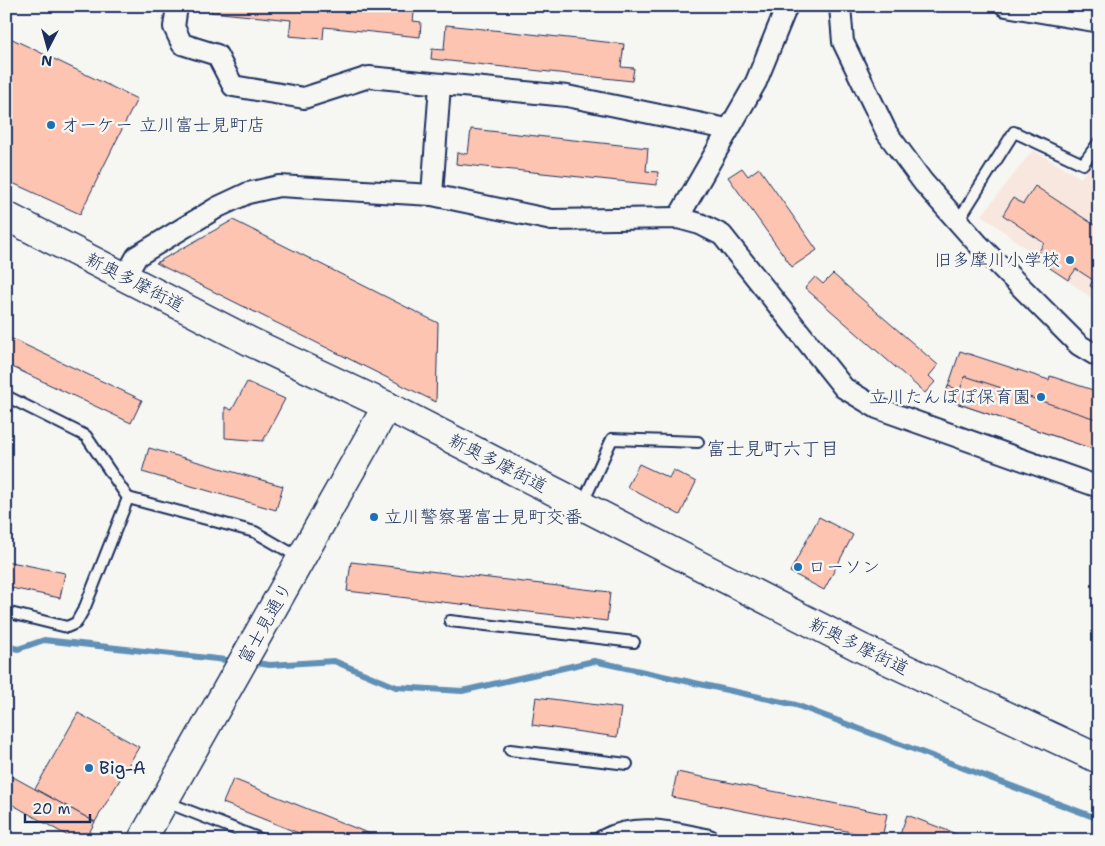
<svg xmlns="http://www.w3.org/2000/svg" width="1105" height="846" viewBox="0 0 1105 846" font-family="'Shantell Sans','Klee One',sans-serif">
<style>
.built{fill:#f8e7de}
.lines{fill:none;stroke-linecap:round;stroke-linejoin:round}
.stream{stroke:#6190b6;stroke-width:6}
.building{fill:#fdc5b1;stroke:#1b2f5e}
.lane-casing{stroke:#1b2f5e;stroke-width:14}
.street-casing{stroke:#1b2f5e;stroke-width:24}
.secondary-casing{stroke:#1b2f5e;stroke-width:31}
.primary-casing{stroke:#1b2f5e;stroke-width:31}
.lane{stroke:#f6f6f2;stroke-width:10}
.street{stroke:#f6f6f2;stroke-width:20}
.secondary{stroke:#f6f6f2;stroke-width:28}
.primary{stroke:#f6f6f2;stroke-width:28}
.poi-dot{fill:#1f6fb2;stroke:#f6f6f2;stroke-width:2}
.labels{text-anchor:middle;stroke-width:5;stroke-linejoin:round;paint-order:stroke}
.poi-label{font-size:18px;fill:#1b2f5e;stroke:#f6f6f2;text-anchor:start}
.street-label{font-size:18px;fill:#1b2f5e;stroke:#f6f6f2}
.neighbourhood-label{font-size:19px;fill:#1b2f5e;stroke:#f6f6f2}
</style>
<rect width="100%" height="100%" fill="#f6f6f2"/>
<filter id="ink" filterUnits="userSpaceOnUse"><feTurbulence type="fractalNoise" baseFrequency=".02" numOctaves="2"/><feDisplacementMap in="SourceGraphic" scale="10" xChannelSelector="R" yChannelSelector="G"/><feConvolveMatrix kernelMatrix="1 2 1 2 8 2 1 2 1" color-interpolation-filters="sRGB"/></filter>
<g filter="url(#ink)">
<path class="built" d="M1033,150l48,28 18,-25v151l-117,-89z"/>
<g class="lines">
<g class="stream">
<path d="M6,646l12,3 26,-9 191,21"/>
<path d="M249,662l21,3 64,-4 62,26 66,4 132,-30 202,44 303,114"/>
</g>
</g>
<g class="building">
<path d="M212,6h203l-2,15 8,1 -1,15 -96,-10 -1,12 -34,-3 2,-16 -80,-8z"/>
<path d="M446,25l178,19 -3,23 13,1 -2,13 -201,-22 1,-10 12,1z"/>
<path d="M6,36l131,63 -57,115 -74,-34z"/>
<path d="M471,129l177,19 -2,23 12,1 -1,13 -201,-21 1,-11 11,1z"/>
<path d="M742,168l6,8 11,-8 58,82 -25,17 -64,-90z"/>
<path d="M1035,186l64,42v64l-9,-6 3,-6 -17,-11 -8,11 -33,-22 9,-15 -41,-28 10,-17 10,6z"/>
<path d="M233,220l205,103 -2,79 -280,-139z"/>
<path d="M833,274l105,91 -9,11 6,6 -10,11 -120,-105 10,-11 8,7z"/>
<path d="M6,336l136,64 -11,23 -125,-59z"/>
<path d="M960,351l89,29 1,-4 49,16v59l-155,-52z"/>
<path d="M965,376l134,44 -4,15 4,2v14l-155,-52 4,-13 12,4z"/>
<path d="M247,382l38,17 -22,42 -38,-3v-31l7,3z"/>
<path d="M149,448l134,38 -7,24 -134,-38z"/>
<path d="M639,464l30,14 4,-8 23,12 -16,33 -53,-28z"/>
<path d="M819,517l34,18 -29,55 -34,-18z"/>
<path d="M6,561l59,12 -5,25 -54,-11z"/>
<path d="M351,562l259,30 -3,29 -260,-30z"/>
<path d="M536,697l85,11 -4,29 -85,-12z"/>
<path d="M78,713l61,34 -44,75 -60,-33z"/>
<path d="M677,772l210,42 -5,24 -210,-41z"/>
<path d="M6,773l89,49 -10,18h-10l-69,-39z"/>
<path d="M233,779l152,61h-69l-93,-37z"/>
<path d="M907,815l65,25h-74z"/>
</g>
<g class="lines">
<g class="lane-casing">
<g id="lane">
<path d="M958,221l56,-89 69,32 16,-22"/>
<path d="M6,396l80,40 42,62 -43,109 -9,16 -9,4 -61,-15"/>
<path d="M128,498l127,34 45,26"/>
<path d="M582,505l30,-66 86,3"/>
<path d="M450,621l184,21"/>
<path d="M510,750l117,14"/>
<path d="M166,802l97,38"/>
</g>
</g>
<g class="street-casing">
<g id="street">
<path d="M177,6l-3,21 8,17 35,11 16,31 71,12 65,-21 198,19 160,33"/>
<path d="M840,6l3,36 44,91 36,49 54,61 102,102 20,12"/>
<path d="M1006,6l93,16"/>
<path d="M432,195l8,-110"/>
<path d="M678,218l78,-136 31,-76"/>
<path d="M125,277l12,-21 81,-49 30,-14 31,-7 153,9 120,25 126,-2 22,6 22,11 122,153 33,20 222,79"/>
<path d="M604,840c33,-18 71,-7 105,0"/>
</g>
</g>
<g class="secondary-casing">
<path id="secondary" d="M142,840l245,-434"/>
</g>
<g class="primary-casing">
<path id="primary" d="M6,216l245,126 136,64 472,241 240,112"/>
</g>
<use href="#lane" class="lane"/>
<use href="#street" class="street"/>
<use href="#secondary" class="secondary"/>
<use href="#primary" class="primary"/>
</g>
</g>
<g class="poi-dot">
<circle cx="51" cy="125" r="5"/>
<circle cx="1070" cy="260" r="5"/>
<circle cx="1041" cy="397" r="5"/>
<circle cx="374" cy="517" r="5"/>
<circle cx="798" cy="567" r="5"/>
<circle cx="89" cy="768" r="5"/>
</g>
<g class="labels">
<g class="poi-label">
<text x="61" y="131">オーケー 立川富士見町店</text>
<text x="1060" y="266" text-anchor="end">旧多摩川小学校</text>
<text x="1031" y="403" text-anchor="end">立川たんぽぽ保育園</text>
<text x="384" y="523">立川警察署富士見町交番</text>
<text x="808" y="573">ローソン</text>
<text x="99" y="774">Big-A</text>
</g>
<g class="street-label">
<text transform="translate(135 282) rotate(27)" y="6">新奥多摩街道</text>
<text transform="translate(498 463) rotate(27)" y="6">新奥多摩街道</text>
<text transform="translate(265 623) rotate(-60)" y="6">富士見通り</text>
<text transform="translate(859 646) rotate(26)" y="6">新奥多摩街道</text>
</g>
<g class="neighbourhood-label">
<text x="773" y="455">富士見町六丁目</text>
</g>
</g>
<rect width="1105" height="846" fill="none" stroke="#f6f6f2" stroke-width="25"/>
<rect x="12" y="12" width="1080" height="821" fill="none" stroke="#1b2f5e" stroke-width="2" filter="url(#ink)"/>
<g transform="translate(48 48) rotate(186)" stroke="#f6f6f2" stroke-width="4" paint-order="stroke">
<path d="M0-4L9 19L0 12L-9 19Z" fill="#1b2f5e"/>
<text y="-8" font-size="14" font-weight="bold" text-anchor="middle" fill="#1b2f5e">N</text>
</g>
<path d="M25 814v8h65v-8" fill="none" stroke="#1b2f5e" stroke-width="2.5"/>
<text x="32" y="814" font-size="15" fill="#1b2f5e" stroke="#f6f6f2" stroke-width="4" paint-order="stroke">20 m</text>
</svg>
